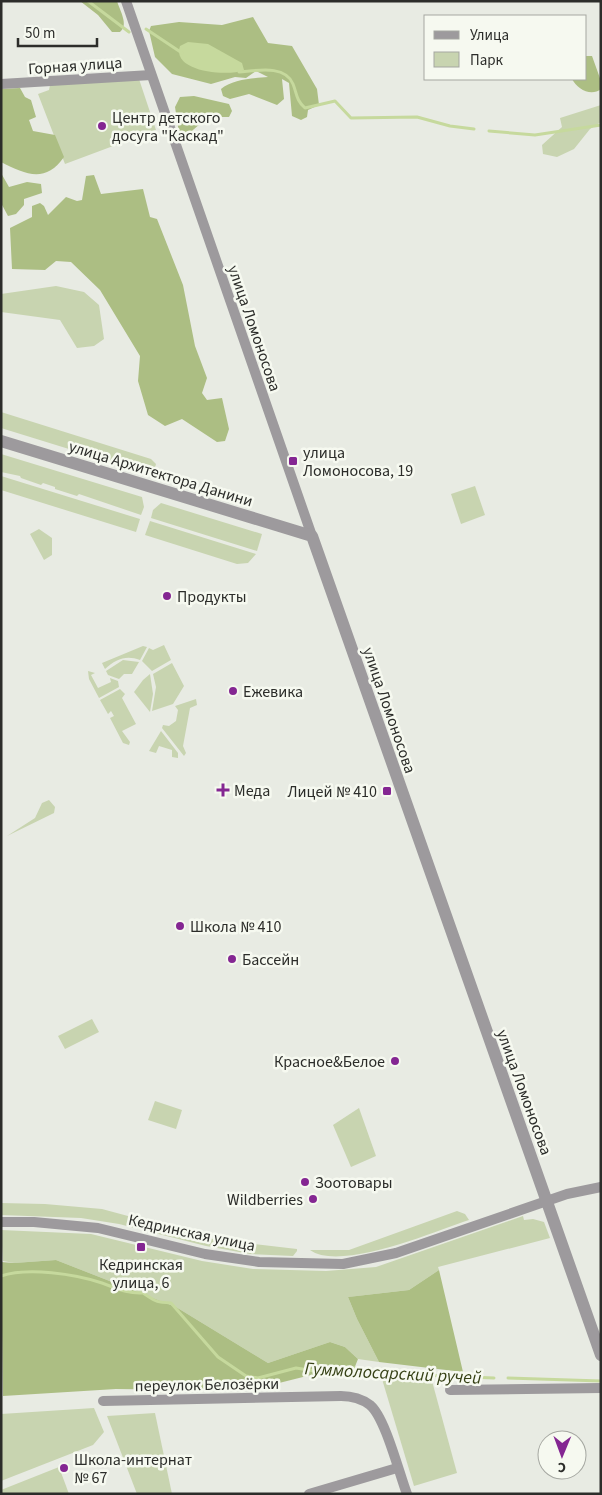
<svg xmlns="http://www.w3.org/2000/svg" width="602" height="1495" viewBox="0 0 602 1495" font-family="'Source Sans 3',sans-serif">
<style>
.green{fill:#c8d4b0}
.forest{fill:#acbe83}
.water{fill:#c6d99d}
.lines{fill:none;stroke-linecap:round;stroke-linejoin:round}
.stream{stroke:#c6d99d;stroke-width:3}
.minor{stroke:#9d9a9d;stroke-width:10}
.tertiary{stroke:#9d9a9d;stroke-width:12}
.poi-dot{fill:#842692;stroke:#f6f9f0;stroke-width:2}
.labels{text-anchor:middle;stroke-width:5;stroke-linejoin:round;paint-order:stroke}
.street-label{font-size:16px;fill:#2c2d2a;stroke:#f6f9f0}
.poi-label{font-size:16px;fill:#2c2d2a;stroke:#f6f9f0;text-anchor:start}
.water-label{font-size:18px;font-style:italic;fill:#364115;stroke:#f6f9f0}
</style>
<rect width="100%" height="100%" fill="#e8ebe3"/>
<g class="green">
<path d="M139,79l17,51 -91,34 -27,-70 11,-4 1,-5z"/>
<path d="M601,105v17l-11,7 -16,20 -17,8 -14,-3 -1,-9 20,-18 -2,-9z"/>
<path d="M56,286l28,6 15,13 5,34 -10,7 -17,2 -17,-28 -59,-8v-18z"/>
<path d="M1,412l150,47 5,5 -3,11 -152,-47z"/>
<path d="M1,454l141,43 2,10 -3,8 -62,-21 -2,2 -22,-7v-2l-12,-4 -2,2 -20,-7 -1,-2 -19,-4z"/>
<path d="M1,476l139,43 -4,13 -135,-42z"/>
<path d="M475,486l10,29 -24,9 -10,-30z"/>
<path d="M161,503l101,31 -5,17 -106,-33 2,-8z"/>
<path d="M150,521l106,33 -8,9 -11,1 -92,-29z"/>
<path d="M39,529l13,9v17l-8,5 -14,-26z"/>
<path d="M164,645l7,15 -19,11 -10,-10 7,-13 4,2z"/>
<path d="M143,646l4,1 -7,13c-14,-5 -24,-1 -35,9l-3,-6z"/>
<path d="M123,660l16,2 -7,12h-8l-5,5 -11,-4 -2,-4z"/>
<path d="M172,663l12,23 -11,18 -21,7 4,-24 -3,-13z"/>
<path d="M88,671l7,2 -4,2 7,13 13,-6 -1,-4 8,3 1,6 -20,11 -10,-19z"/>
<path d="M150,674l3,20 -3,18 -16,-20 9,-12z"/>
<path d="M120,689l5,5 -3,4 14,26 -14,7 8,11 -1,3 -6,-2 -13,-25 4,-2 -3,-5 -3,3 -8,-14z"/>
<path d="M196,699l1,6 -7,3 -7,38 3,7 -2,3 -22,-28 1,-3 6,1 7,-5 2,-11 -3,-4z"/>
<path d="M161,731l17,22v5l-6,-1v-7l-13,-4 -3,7 -7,-2z"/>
<path d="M49,800l6,7 -1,6 -47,23 28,-18 7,-15z"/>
<path d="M92,1019l7,13 -34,17 -7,-13z"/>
<path d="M155,1101l27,9 -6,19 -28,-9z"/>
<path d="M359,1108l17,48 -25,11 -18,-42z"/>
<path d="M1,1203l44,1 57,5 111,30 84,10v2l-4,5 -43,-2 -44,-8 -87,-22 -38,-6 -80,-3z"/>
<path d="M457,1211l8,3 4,6c-33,11 -129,52 -159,30h39z"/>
<path d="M523,1216l1,4 9,-1 11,3 6,16 -112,29 1,3 -30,20 -61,7 9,22 22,43 -21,-3 -13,-12 -15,-5 -62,21 -92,-56 -120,-47 -42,3 -11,-2 -2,-31 90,4 111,27 51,8 73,2 50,-4z"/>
<path d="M389,1375l43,6 25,92 -43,13 -32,-107z"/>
<path d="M94,1408l10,24 -11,13 -92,36v-67z"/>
<path d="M155,1413l17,81h-35l-30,-78z"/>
<path d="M59,1467l10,27h-68v-4z"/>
</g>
<g class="forest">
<path d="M80,1h37c3,10 12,24 3,31h-8l-14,-17z"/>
<path d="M253,17l15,26 24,3 25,43 2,16 -11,5 -1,7 -6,3 -9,-4 -3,-33 -7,-4 2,20 -7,6 -28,-11 -19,5 -7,-3 -2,-7c11,-10 34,-11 47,-12l-12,-6 -10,7 -11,-1 -24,7 -39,-10 -17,-17 -6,-26 2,-5 28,-4 43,3z"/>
<path d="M586,56h6l9,25v8c-10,8 -24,0 -29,-10h14z"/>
<path d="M20,88l5,9 6,3 5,17 -7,3 4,11 22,4 9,22c-18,26 -38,18 -63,5v-73z"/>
<path d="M194,96l35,8 3,7 -3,6h-21l-22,19 -7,-3 -4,-26 5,-10z"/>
<path d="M1,173l8,14 18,-5 14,2 1,9 -18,6v6l-8,9 -8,2 -7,-13z"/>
<path d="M94,175l7,19 42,-5 7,28 7,2 26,66 12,61 12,32 -5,15 5,7 15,-2 7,31 -4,12 -8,1 -35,-23 -17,7 -17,-11 -10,-34 2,-25 -40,-66 -29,-28 -15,-1 -11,9 -33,-1 -2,-41 22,-11v-11l8,-3 4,3 4,9 18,-18 11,4 5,-1 4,-24z"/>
<path d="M56,1260l120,47 92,56 62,-21 15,5 13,12 -6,15 -41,1 -36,9 -85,6 -74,-1 -113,7 -2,-134 13,1z"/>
<path d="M439,1270l24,102 -84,-10 -22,-43 -9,-22 61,-7z"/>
</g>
<path class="water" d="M188,42l20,2 34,19 2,7c-16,7 -73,2 -64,-24z"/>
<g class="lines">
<g class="stream">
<path d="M88,1l41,31"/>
<path d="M146,29l36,24"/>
<path d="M239,72c16,-1 46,-8 54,12 4,10 3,16 12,24l30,-7 16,17 66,-1 33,9 24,3"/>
<path d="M489,131l46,4 66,-10"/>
<path d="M1,1276c27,-9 74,-2 101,7 14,5 25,11 41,10 13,8 10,9 28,10l47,54 28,19 12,2 38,-10 19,3 30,-4 76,8 73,3"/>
<path d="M508,1378l93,3"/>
</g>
<g class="minor">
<path d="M126,1l186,535"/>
<path d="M1,84l150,-9"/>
<path d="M1,1222h33l64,6 107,26 54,8 84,2 53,-11 171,-59 34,-7"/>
<path d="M450,1390l151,-2"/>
<path d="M103,1401l238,-5c10,0 21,3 29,9 15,12 29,68 37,89"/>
<path d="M309,1494l88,-26"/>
</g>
<path class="tertiary" d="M1,441l311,95 289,819"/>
</g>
<g class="poi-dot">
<circle cx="102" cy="126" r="5"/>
<rect x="288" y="456" width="10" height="10" rx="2.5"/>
<circle cx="167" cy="596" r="5"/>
<circle cx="233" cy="691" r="5"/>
<path d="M220.5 782.5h5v5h5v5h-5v5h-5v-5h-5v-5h5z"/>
<rect x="382" y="786" width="10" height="10" rx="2.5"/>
<circle cx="180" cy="926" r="5"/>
<circle cx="232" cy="959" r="5"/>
<circle cx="395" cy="1061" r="5"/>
<circle cx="305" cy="1182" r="5"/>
<circle cx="313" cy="1199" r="5"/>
<rect x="136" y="1242" width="10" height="10" rx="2.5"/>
<circle cx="64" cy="1468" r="5"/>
</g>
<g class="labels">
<g class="street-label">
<text transform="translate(75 65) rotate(-4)" y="6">Горная улица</text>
<text transform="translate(255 328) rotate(71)" y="6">улица Ломоносова</text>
<text transform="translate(161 473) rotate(17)" y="6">улица Архитектора Данини</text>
<text transform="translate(390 710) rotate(71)" y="6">улица Ломоносова</text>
<text transform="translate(525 1092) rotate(70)" y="6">улица Ломоносова</text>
<text transform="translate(192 1232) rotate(12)" y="6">Кедринская улица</text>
<text transform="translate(207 1384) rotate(-1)" y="6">переулок Белозёрки</text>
</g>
<g class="poi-label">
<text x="112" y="123">Центр детского<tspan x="112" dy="18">досуга "Каскад"</tspan></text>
<text x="303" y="458">улица<tspan x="303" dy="18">Ломоносова, 19</tspan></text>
<text x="177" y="602">Продукты</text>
<text x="243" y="697">Ежевика</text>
<text x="234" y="796">Меда</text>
<text x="377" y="797" text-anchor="end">Лицей № 410</text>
<text x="190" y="932">Школа № 410</text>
<text x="242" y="965">Бассейн</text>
<text x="385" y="1067" text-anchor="end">Красное&amp;Белое</text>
<text x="315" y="1188">Зоотовары</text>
<text x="303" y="1205" text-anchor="end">Wildberries</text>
<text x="141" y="1270" text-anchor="middle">Кедринская<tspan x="141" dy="18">улица, 6</tspan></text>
<text x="74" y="1465">Школа-интернат<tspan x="74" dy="18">№ 67</tspan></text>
</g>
<g class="water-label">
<text transform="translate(393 1373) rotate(3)" y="6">Гуммолосарский ручей</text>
</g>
</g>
<rect width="602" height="1495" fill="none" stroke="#2c2d2a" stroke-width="5"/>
<rect x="424" y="15" width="162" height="65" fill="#f6f9f0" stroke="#a5a7a1"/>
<rect x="434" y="31" width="25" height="8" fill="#9d9a9d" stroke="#a5a7a1"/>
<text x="470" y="40" font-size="15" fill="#2c2d2a">Улица</text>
<rect x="434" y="52" width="25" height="15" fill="#c8d4b0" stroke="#a5a7a1"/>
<text x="470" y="65" font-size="15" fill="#2c2d2a">Парк</text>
<g transform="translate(562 1455) rotate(181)"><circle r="24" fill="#f6f9f0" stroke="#a5a7a1"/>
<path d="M0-4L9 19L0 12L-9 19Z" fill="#842692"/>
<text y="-8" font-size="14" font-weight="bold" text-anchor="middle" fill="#2c2d2a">С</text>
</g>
<path d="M18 38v8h79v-8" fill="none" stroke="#2c2d2a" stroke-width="2.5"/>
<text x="25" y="38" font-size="15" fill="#2c2d2a" stroke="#f6f9f0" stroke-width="4" paint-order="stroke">50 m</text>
</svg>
